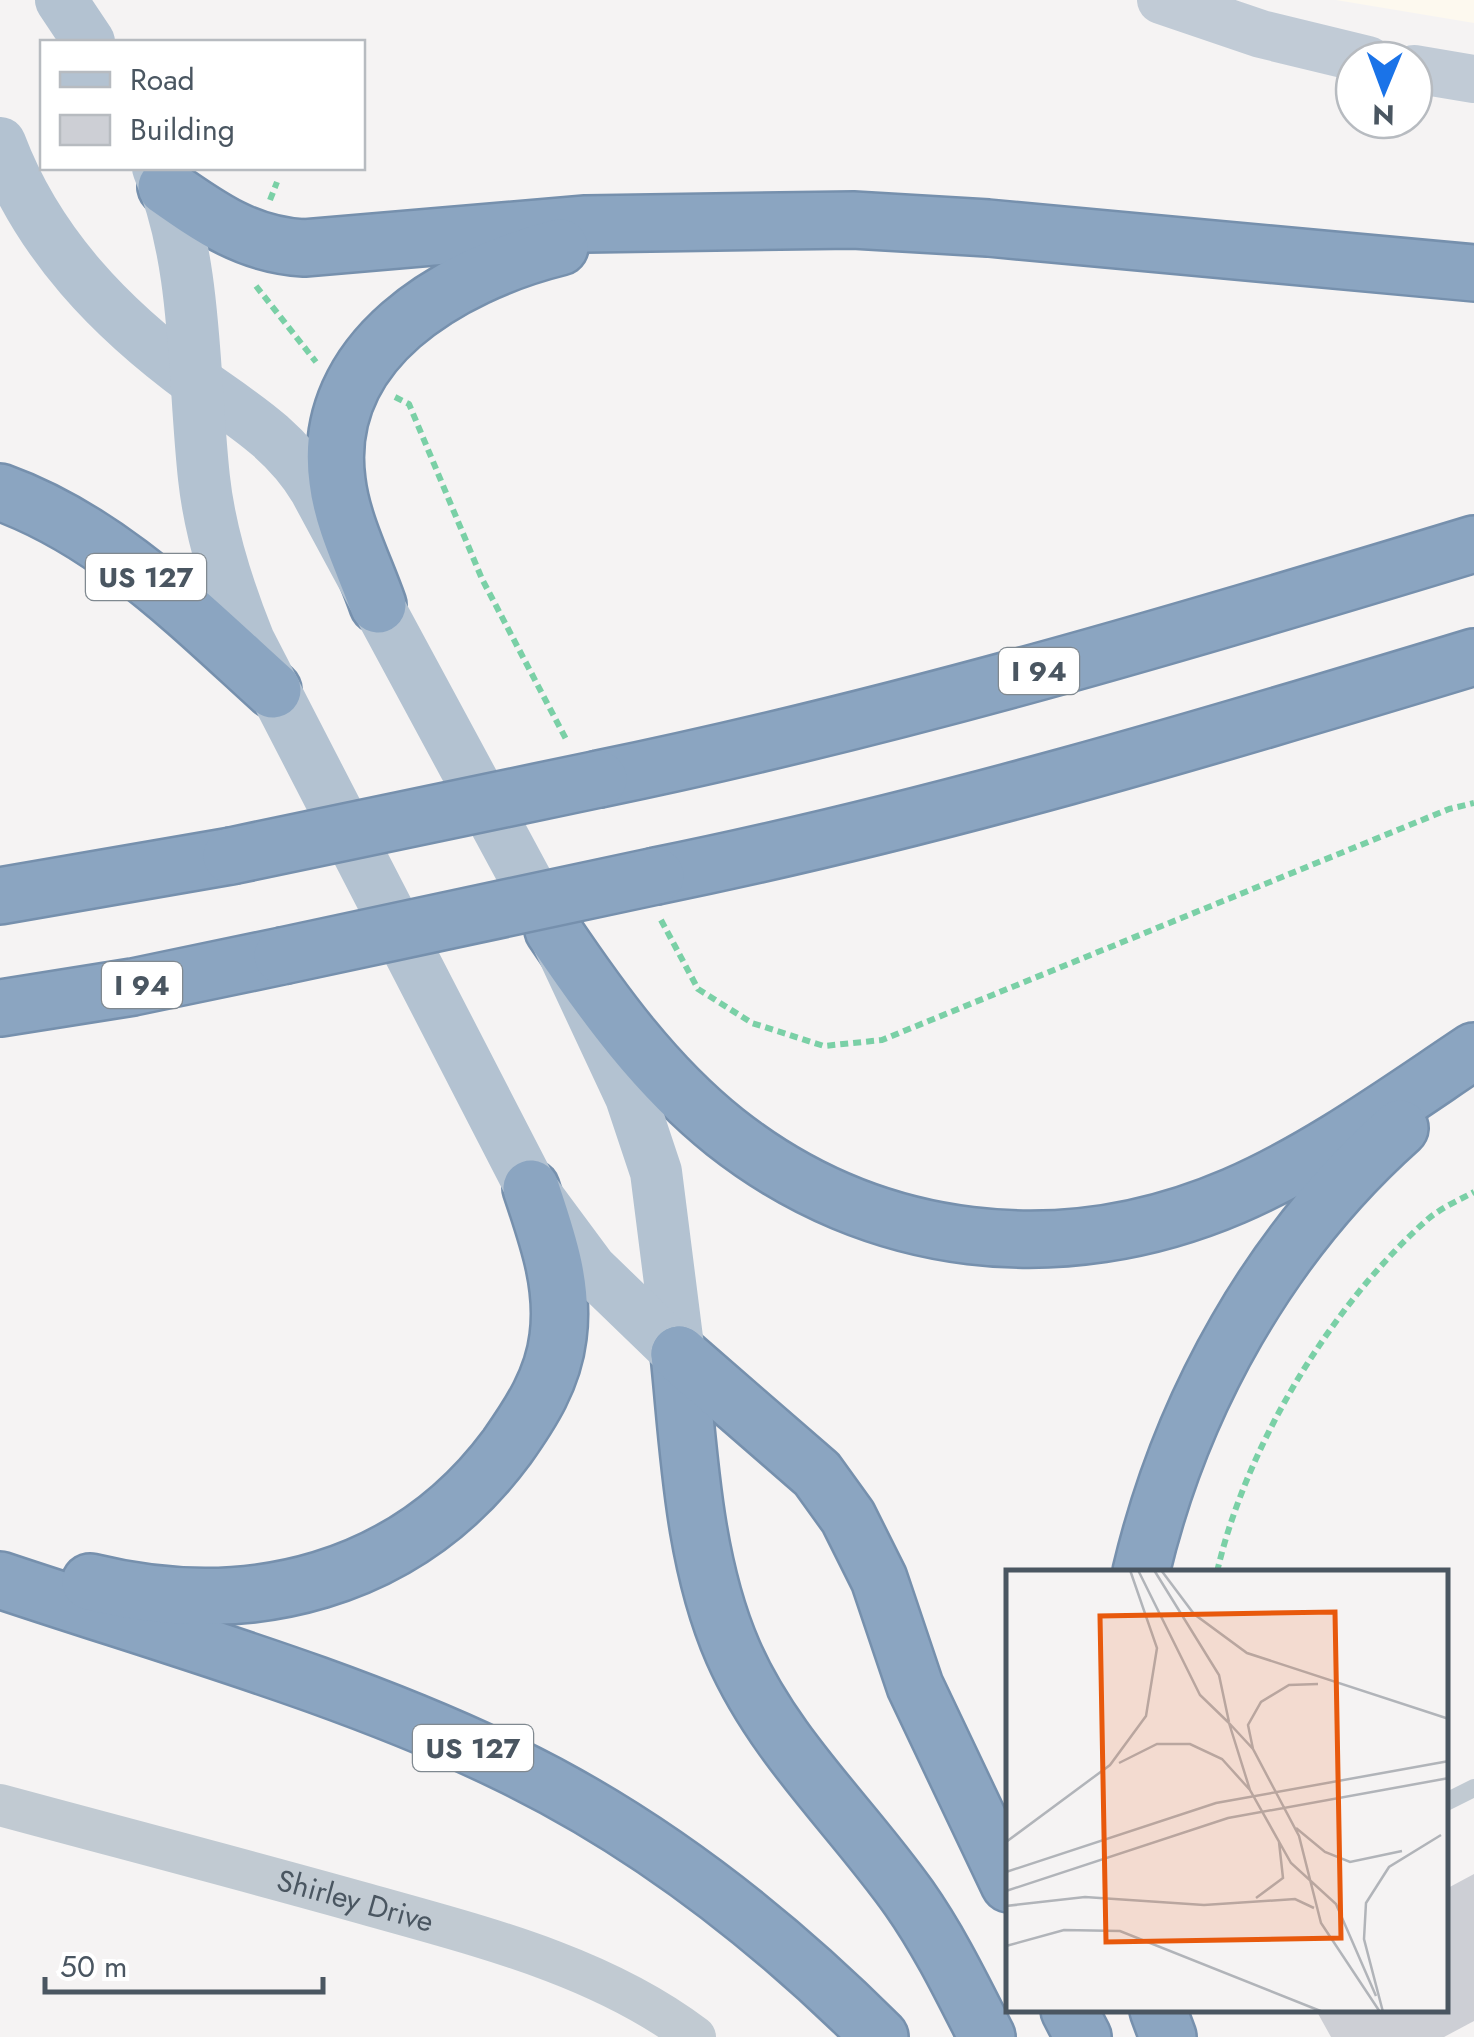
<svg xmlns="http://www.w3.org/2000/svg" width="1474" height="2037" viewBox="0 0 1474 2037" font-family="Jost,sans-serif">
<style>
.commercial{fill:#fdf9ef}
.building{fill:#cdcfd5}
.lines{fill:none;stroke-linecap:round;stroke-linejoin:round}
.motorway-casing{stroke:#7690ad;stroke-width:60}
.path{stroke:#7ad0a6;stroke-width:6;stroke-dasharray:8 5;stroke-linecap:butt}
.service{stroke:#c1cad2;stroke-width:18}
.tertiary{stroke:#c1cad2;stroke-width:42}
.secondary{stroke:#c1cbd6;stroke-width:48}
.primary{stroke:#b3c2d1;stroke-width:52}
.motorway{stroke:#8ba5c1;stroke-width:55}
.motorway-bridge-casing{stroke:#7690ad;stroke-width:60;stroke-linecap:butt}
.motorway-bridge{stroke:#8ba5c1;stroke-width:55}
.labels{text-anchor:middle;stroke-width:8;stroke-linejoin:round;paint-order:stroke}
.shield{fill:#fff;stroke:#808990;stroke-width:2.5}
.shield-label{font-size:28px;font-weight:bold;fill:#4a5661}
.street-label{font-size:30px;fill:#4a5661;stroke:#fff}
.inset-road{fill:none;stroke:#b1b4b9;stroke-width:2.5}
.view{fill:#e8590c;fill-opacity:0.15;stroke:#e8590c;stroke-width:5}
.inset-edge{fill:none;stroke:#4a5661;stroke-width:5}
</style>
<rect width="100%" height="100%" fill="#f5f3f3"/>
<path class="commercial" d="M1336,0h138v23z"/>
<path class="building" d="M1474,1874v147l-30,16h-113l-15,-27h130v-121z"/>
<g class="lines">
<g class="motorway-casing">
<g id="motorway">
<path d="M166,187c44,31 82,58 138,61l282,-24 267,-4 135,8 486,45"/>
<path d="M0,492c108,39 189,122 273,198"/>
<path d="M378,605c-14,-40 -36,-82 -41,-124 -18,-131 114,-207 223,-234"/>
<path d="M599,779c296,-61 586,-147 875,-235"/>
<path d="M656,876c276,-56 548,-137 818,-219"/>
<path d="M0,896l231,-40"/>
<path d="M553,930c50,74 102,146 172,202 148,117 337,138 509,64 85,-37 162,-93 240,-145"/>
<path d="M0,1008l133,-21 149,-31"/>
<path d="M679,1354c10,98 14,206 54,298 41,94 117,163 176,246 31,44 54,92 78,139"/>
<path d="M679,1354l138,120 31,43 31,62 36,107 94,198"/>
<path d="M1141,1572c40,-169 129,-328 259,-444"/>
<path d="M0,1580c167,56 350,107 508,184 141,68 262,163 372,273"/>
<path d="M90,1582c159,39 317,0 417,-135 24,-34 46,-68 51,-110 7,-52 -11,-101 -27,-149"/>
<path d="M1069,2010l14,27"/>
<path d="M1158,2010l10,27"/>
</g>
</g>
<g class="path">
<path d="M270,200l7,-18"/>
<path d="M256,286l60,76"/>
<path d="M395,397l14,7 73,175 85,162"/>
<path d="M661,920l37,69 54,34 72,23 58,-6 567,-231 25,-6"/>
<path d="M1217,1572c29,-126 114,-267 211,-353 13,-11 31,-19 46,-27"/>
</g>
<path class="service" d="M1446,1802l28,-14"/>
<path class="tertiary" id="s1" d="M0,1805c122,33 245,65 366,99 113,32 234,61 329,133"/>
<g class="secondary">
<path d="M1161,0l100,34 107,26"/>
<path d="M1414,69l60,10"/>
</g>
<g class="primary">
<path d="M61,0l28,42"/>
<path d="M0,143c38,101 111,176 197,239 45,32 89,58 118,107l238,441 78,167 25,75 23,182"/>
<path d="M158,168c40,93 35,210 46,310 6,56 24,111 45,163l282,547 60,81 88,85"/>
</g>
<use href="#motorway" class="motorway"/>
<g class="motorway-bridge-casing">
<g id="motorway-bridge">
<path d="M231,856l368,-77"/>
<path d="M282,956l374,-80"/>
</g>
</g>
<use href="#motorway-bridge" class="motorway-bridge"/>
</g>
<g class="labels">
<g class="shield">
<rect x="86" y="554" width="120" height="46" rx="8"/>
<rect x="999" y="648" width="80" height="46" rx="8"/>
<rect x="102" y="962" width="80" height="46" rx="8"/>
<rect x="413" y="1725" width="120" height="46" rx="8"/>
</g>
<g class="shield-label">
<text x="146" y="587">US 127</text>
<text x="1039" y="681">I 94</text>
<text x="142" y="995">I 94</text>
<text x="473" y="1758">US 127</text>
</g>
<g class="street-label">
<text dy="10" stroke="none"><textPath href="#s1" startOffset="368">Shirley Drive</textPath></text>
</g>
</g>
<g transform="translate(1006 1570)">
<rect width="442" height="442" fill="#f5f3f3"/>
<path class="inset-road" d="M132,0l62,125 29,28M148,0l65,105 10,47M155,0l33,44 53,39 202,66M223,153l21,67 41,73 45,41 40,92M223,153l24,26 46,87 22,87 59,89M247,179l-5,-24 13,-23 28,-17 29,-1M113,193l38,-19h33l32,15 28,31M290,258l29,24 25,10 52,-11M0,272l104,-77 36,-49 11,-68 -27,-78M0,302l210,-69 233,-42M0,321l222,-73 221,-40M250,328l27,-20 -4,-36M0,336l79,-9 119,8 91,-6 19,9M0,376l58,-16 56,1 203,81M377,442l-19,-73 2,-36 23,-36 52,-32"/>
<path class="view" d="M329,42l6,326 -235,4 -6,-326z"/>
<rect width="442" height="442" class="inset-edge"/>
</g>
<rect x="40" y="40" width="325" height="130" fill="#ffffff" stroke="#b7bbc0" stroke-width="2.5"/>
<rect x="60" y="72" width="50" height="15" fill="#b3c2d1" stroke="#b7bbc0" stroke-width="2.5"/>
<text x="130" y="90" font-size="30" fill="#4a5661">Road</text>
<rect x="60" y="115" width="50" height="30" fill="#cdcfd5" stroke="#b7bbc0" stroke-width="2.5"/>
<text x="130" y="140" font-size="30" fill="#4a5661">Building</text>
<g transform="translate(1384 90) rotate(181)"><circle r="48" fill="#ffffff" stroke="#b7bbc0" stroke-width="2.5"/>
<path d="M0-8L18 38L0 25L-18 38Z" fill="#1a73e8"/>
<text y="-15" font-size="28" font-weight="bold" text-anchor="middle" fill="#4a5661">N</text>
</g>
<path d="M45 1977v15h278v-15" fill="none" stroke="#4a5661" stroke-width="5"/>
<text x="60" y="1977" font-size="30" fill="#4a5661" stroke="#ffffff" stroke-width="8" paint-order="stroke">50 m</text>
</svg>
